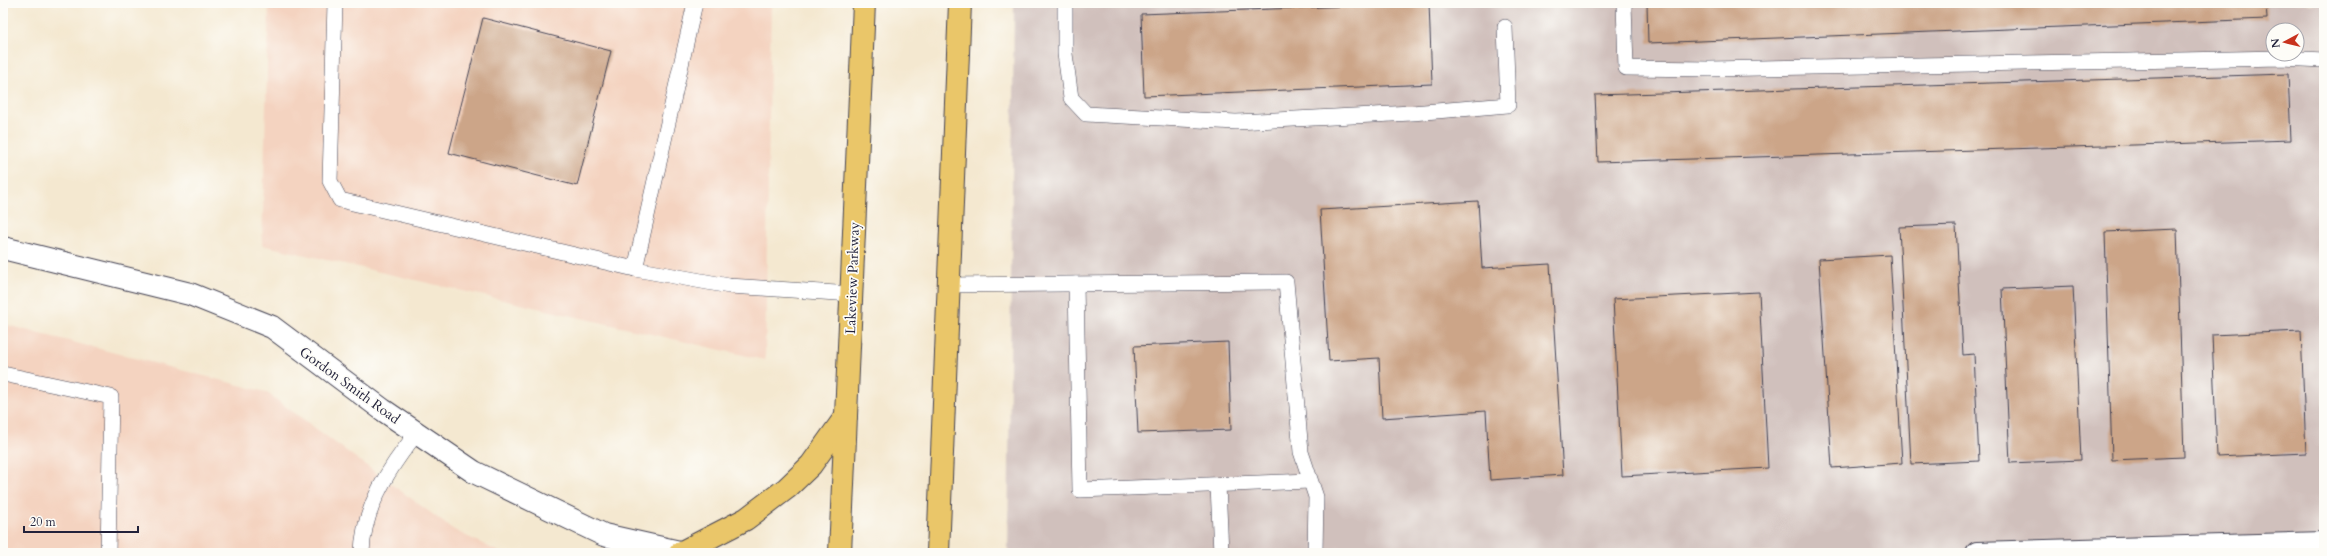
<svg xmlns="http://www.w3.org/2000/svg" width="2327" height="556" viewBox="0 0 2327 556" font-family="Cardo,serif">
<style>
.built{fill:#f4d3c0}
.industrial{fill:#d0c0bc;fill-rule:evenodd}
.building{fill:#cca588}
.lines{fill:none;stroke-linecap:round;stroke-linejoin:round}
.service-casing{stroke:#424051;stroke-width:16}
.minor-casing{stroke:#424051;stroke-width:24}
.primary-casing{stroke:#424051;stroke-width:24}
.service{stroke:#fff;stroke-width:15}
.minor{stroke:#fff;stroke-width:22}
.primary{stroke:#eac669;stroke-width:22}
.labels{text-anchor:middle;stroke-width:3.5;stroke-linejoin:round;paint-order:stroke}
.street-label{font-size:14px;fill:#22223b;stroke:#fdfcf7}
</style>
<rect width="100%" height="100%" fill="#fdfcf7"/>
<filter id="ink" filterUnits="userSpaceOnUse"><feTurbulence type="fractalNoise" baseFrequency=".025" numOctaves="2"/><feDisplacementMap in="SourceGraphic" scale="8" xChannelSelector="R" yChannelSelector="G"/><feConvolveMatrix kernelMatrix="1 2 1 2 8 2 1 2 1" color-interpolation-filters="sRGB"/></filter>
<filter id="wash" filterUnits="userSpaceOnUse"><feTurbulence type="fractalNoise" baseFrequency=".012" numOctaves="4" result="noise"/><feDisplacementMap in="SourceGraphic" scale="16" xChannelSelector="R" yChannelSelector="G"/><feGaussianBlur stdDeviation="0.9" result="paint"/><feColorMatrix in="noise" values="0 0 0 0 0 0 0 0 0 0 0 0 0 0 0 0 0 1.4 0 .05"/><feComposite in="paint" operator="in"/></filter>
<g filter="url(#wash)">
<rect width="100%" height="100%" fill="#f4e8d0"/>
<g class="built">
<path d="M269,3h502l-6,357 -503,-115z"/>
<path d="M3,324l263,68 188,138 47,23h-498z"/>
</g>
<path class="industrial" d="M1014,3h1310v550h-1316zM2273,30h24v24h-24z"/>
<g id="blocks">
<g class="building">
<path d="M1429,3l3,81 -288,12 -3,-82z"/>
<path d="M1647,3h619l1,16 -619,24z"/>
<path d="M483,18l128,33 -34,135 -128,-33z"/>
<path d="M2288,74l3,66 -693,22 -3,-67z"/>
<path d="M1478,201l4,67 68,-4 13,211 -73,5 -4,-69 -104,7 -3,-60 -50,3 -9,-151z"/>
<path d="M1956,225l7,130 11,-1 5,107 -68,3 -12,-237z"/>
<path d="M2177,229l7,228 -72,3 -7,-228z"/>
<path d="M1890,255l12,208 -70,5 -13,-209z"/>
<path d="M2073,286l8,174 -71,3 -8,-174z"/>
<path d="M1759,292l9,176 -146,8 -9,-177z"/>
<path d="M2301,331l5,122 -89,4 -5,-122z"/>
<path d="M1228,342l3,88 -93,3 -4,-87z"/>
</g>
</g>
</g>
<g filter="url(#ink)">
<use href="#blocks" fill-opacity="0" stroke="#424051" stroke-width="1"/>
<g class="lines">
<g class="service-casing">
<g id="service">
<path d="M335,3l-5,178 10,19 295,69 94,17 123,8"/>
<path d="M1065,3v51l6,44 15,16 150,8 176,-9 96,-8 -3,-78"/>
<path d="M1624,3l2,65 84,1 571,-11 43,2"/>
<path d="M635,269l60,-266"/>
<path d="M1076,284l4,206 230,-9"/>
<path d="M948,285l338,-3 15,170 15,45 -1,56"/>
<path d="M3,374l108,23 -3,156"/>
<path d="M1218,485l3,68"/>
<path d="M362,553c1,-45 27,-86 55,-120"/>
</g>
</g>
<g class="minor-casing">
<g id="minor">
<path d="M3,248l187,46 82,33 111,83 91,62 130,63 80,18"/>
<path d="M1977,553l347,-10"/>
</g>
</g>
<g class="primary-casing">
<g id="primary">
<path d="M680,553l66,-34 41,-31 24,-23 35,-49"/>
<path d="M840,553l24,-550"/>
<path d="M938,553l22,-550"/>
</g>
</g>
<use href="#service" class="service"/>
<use href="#minor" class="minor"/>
<use href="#primary" class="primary"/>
</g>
</g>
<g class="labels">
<g class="street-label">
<text transform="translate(852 278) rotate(-88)" y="5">Lakeview Parkway</text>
<text transform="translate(350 385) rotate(36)" y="5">Gordon Smith Road</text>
</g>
</g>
<rect width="2327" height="556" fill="none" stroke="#fdfcf7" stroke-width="16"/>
<g transform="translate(2285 42) rotate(263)"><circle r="19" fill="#fdfcf7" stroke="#a5a5ac"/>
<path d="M0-3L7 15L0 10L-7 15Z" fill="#c8321e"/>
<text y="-6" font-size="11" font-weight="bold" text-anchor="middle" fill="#22223b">N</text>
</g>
<path d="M24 526v6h114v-6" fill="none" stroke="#22223b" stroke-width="2"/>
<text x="30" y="526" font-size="12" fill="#22223b" stroke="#fdfcf7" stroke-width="3" paint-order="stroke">20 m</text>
</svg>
